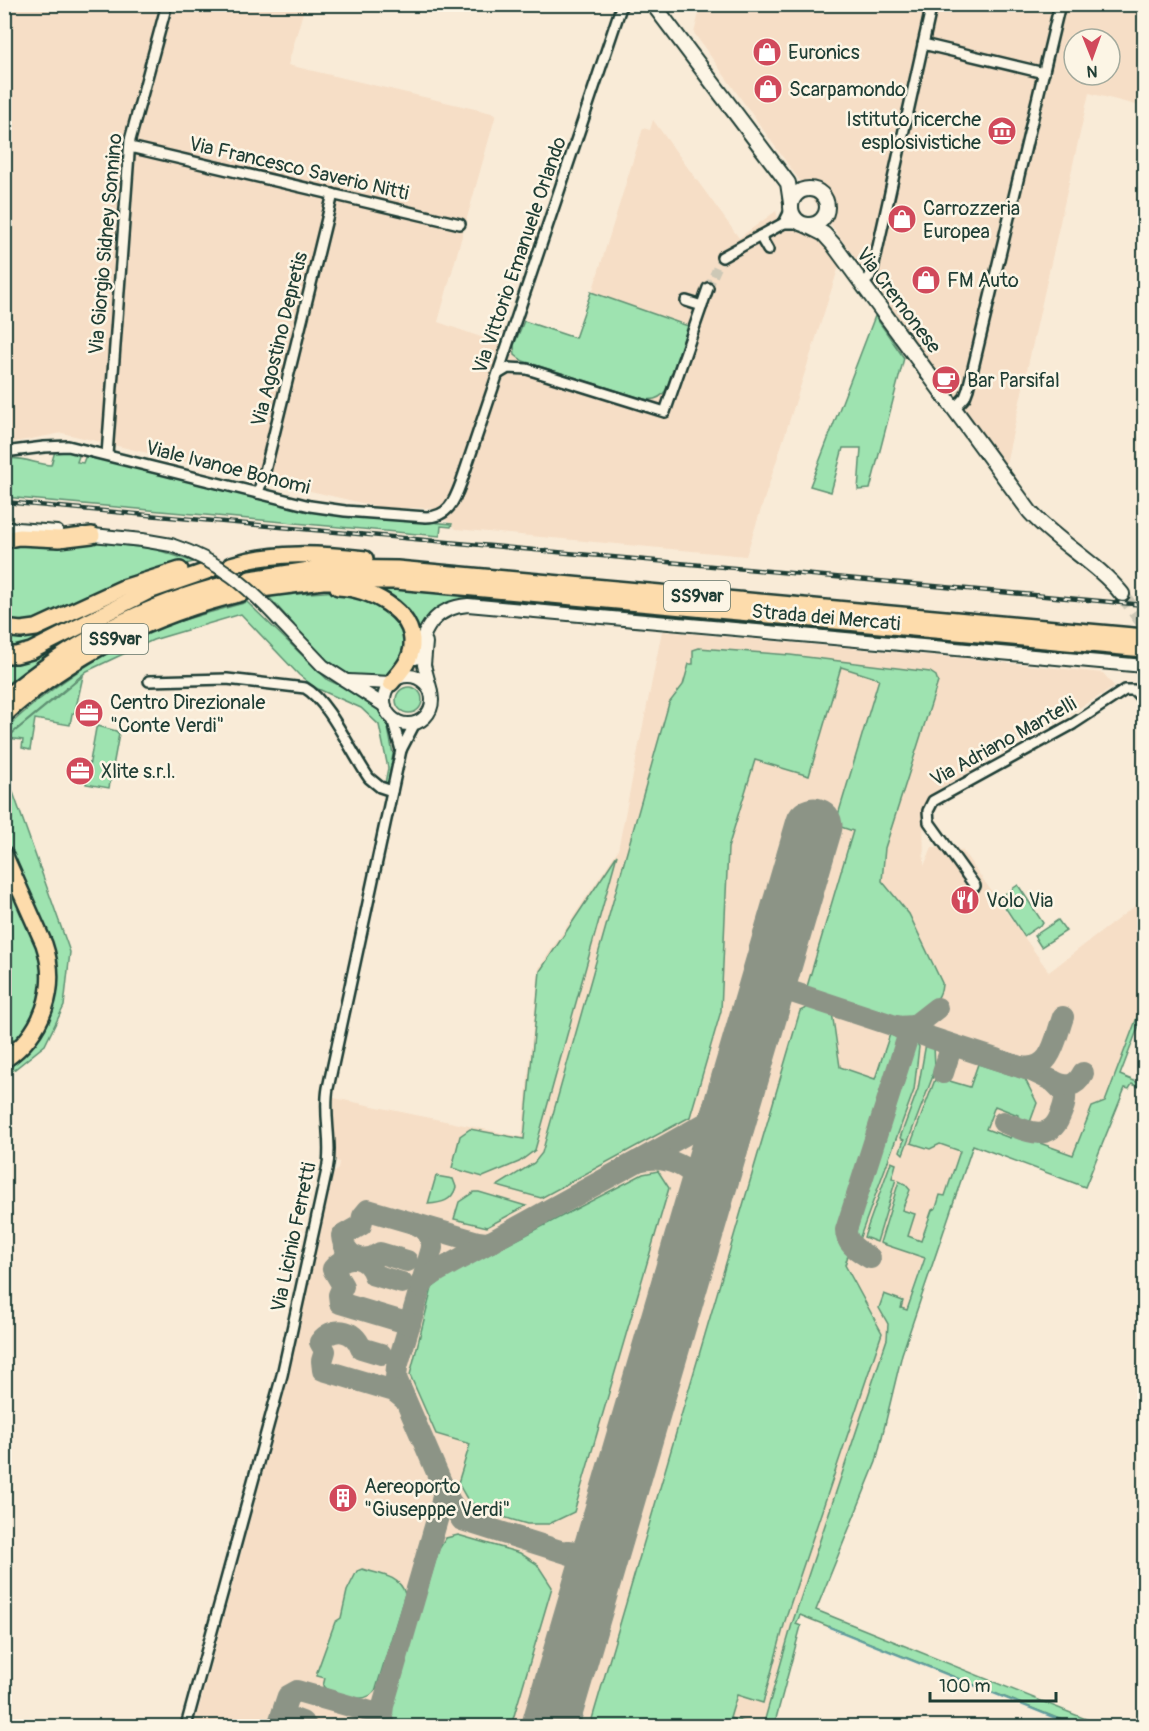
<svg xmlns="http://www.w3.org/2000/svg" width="1149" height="1731" viewBox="0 0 1149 1731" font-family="Pangolin,sans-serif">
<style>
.built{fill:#f6dec6;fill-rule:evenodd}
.green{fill:#9ee3b0;stroke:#5e9072;stroke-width:1.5}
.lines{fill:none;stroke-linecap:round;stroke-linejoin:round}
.stream{stroke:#619e9f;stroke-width:2}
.taxiway{stroke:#8c9486;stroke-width:22}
.runway{stroke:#8c9486;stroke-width:57}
.minor-tunnel{stroke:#cdc8b6;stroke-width:9;stroke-dasharray:9 4.5;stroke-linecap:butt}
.secondary-tunnel{stroke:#cdc8b6;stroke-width:14;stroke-dasharray:14 7;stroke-linecap:butt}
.minor-casing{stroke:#1f3d34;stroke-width:14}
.tertiary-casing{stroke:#1f3d34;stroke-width:16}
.secondary-casing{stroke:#1f3d34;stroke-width:18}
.trunk-casing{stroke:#1f3d34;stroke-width:20}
.minor{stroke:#fcf5e5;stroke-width:9}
.tertiary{stroke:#fcf5e5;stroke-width:12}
.secondary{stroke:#fcf5e5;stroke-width:14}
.trunk{stroke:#fddcac;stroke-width:15}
.rail-casing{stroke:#1f3d34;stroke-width:4.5}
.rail{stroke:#fcf5e5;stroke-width:2;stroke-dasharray:7;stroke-linecap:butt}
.tertiary-bridge-casing{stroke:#1f3d34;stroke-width:16;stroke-linecap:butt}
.tertiary-bridge{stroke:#fcf5e5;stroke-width:12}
.labels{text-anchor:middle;stroke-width:5;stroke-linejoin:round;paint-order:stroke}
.shield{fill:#fcf5e5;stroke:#617469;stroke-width:1.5}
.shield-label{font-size:18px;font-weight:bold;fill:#1f3d34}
.poi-label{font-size:20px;fill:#1f3d34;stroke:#fcf5e5;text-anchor:start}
.street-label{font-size:20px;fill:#1f3d34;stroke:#fcf5e5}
</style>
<rect width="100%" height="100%" fill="#f9ebd7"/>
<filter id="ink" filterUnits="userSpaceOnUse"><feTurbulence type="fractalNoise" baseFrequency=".0167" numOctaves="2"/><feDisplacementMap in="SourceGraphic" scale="12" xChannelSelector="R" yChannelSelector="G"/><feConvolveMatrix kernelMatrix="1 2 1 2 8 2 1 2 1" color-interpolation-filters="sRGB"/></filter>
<g filter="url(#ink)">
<g class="built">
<path d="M5,5h300l-17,60 208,49 -58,208 80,28 59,-9 66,-213 7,2 3,-10 86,118 37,-27 3,10 39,12 22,30 -94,293 -290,-27 -24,-21h-49l-321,-75 -57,11z"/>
<path d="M701,5h443v102l-55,-14 -84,375 -311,-435zM1074,39h36v36h-36z"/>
<path d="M662,631l308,28 133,14 12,14 -186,108 -6,20 1,51 8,-19 30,3 87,122 95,-73v113l-64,169 -116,-42 -58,171 -5,-2 -40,156 -65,160 5,2 -27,100h-580l93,-343 46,-209 5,-5 1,-7 -5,-3v-61l188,39 17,-169 79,-118z"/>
</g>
<g class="green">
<path d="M591,292l97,34 -22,64c-5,8 -12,11 -22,9l-121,-38 -8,-6 -1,-10 10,-24 51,17z"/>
<path d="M875,316l29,42 -34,131 -12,1 3,-42h-18l-12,44 -21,-6z"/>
<path d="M55,451l25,2 -3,9 6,1 3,-8 231,57 135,12 -1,3 -10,-1 -1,10 -435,-39v-38c16,-3 30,5 46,6z"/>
<path d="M93,542l64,7 1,1 36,12 -17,4 -141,56 -31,1 -1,-79z"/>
<path d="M215,573l6,4c-80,21 -151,59 -216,111v-29l156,-68z"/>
<path d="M170,577l-128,65 -37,8 -1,-17z"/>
<path d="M376,588l768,69v3l-670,-61c-27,0 -48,12 -57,38l-41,-46z"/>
<path d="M338,591c21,3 57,18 65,38 2,7 3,16 4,24l-19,22 -6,3 -30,-2 -19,-10 -10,-8 -30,-32 1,-1 -26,-29z"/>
<path d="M247,602l81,78 37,17 16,15 7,16 5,26 -5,30 -3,-1 3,-15 -9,-43 -18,-17 -45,-20 -17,-13 -58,-61 -88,26 -66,31 -82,68v-10c44,-41 94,-75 149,-99 30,-12 63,-19 93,-28z"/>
<path d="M699,648l91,7 140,17 6,4 2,6 -53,166 -3,33 27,33 33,69c1,16 -21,37 -37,39l-99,-32 47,-159 -18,-6 44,-146 -38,-12 -32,109 -54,-16 -27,88 -7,163 -31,106 -149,81 -44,-12 37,-23 8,-10 127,-450 14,-18 6,-21h4v-14z"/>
<path d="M83,676l-8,36 -3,2 -2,11 -35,-6 -5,31 -8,-2 1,-8 -16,-2z"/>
<circle cx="409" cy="700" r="13"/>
<path d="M98,726l18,5 3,3 -10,54 -23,-4 10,-56z"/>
<path d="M4,767l66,185 -6,54 -19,39 -40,32v-13l17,-9 25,-31 10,-44 -8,-40 -44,-102z"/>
<path d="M617,855l-82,295 -16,12 -36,15 -31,-9 8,-32 10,-7 54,10 16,-168z"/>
<path d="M4,870c23,49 56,98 28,152 -5,11 -19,21 -28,30z"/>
<path d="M1018,885l25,38 -19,13 -25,-38z"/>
<path d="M1058,920l8,11 -25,16 -7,-11z"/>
<path d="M1144,999v13l-24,63 24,10v4l-12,-5 -3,5 -4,-1 -40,99 -112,-42 -71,209 -26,108 -60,148 287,116h-26l-277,-111 -4,9 5,2 -27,100h-11l29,-102 95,-285 1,-15 -9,-16 5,-14 19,7 -2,7 6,2 18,-52 -45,-15 19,-62 6,3 5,6 -8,20 13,4 -7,22 13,5 11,-31 4,-2 4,-13 5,1 15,-45 -20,-7 -10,5 -19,-6 25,-66 34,10 8,-23 47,15 12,24 -8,22 -12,-4 1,-6 -23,-9 -9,23 24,9 2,-5 61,22 19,-48 13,-5z"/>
<path d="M812,1005l20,7 8,55 35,12 16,-48 11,4 1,8 -60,186 -2,13 9,7 -5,16 37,68 -95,281 -24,89 -26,-8 -7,23 27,8h-167l210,-715z"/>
<path d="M911,1038l6,5 2,4 -5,43 -57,155 -6,-8 -1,-10z"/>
<path d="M926,1043l8,3 1,21 -3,8 1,1 -30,78 -3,-3 4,-11 -4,-2 18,-49z"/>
<path d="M891,1162l5,2 -4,14 4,1 -19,63 -13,-5z"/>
<path d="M658,1171l11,17 -95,324 -25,12h-22l-48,-14 -13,-13 -8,-14 12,-39 -34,-10 -26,-59 22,-87 15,-12 196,-102z"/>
<path d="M436,1176l17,3 3,8c-4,14 -14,16 -28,17z"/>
<path d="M474,1192h5l47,14 -39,21 -33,-8 5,-17z"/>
<path d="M458,1535l62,18 17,11 15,23 -41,139h-114l-5,-9v-12l47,-156 7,-11z"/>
<path d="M362,1569c16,5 38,6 43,25l-29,95c-10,18 -35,5 -50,0l-3,-3 2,-8 -8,-2v-4l18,-50 6,-4 6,-27 10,-20z"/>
</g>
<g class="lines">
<path class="stream" d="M829,1627l246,99"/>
<g class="taxiway">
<path d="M761,1009c6,-14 18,-20 34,-16l237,78 21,10 12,12c1,9 -2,16 -5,23 -11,28 -36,14 -57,6"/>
<path d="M898,1027l16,-1 23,-18"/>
<path d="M1022,1067c30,5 33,-28 41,-50"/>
<path d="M943,1073l7,-22 -2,-6 -5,-3"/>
<path d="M1053,1081c13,7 23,6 30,-8"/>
<path d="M642,1159l71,-40 16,-19 16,-36"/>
<path d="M416,1224c11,5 16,12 16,24l-35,119 -1,11 52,120 14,22 114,36c13,9 16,22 13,37"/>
<path d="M870,1258c-11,-7 -24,-13 -24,-28l62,-194 -2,-4 -9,-6"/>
<path d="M407,1261l-27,-8c-17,12 -36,3 -38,-17l19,-11 2,-9 5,-6 110,32 8,1 8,-2"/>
<path d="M402,1283l-28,-8c-7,-20 -28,-23 -41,-6l10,17 -4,9 1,8 70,21"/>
<path d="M421,1287l5,-8 12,-8 200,-110c25,-7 61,5 65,35 0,6 -2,13 -3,19"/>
<path d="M381,1354l-20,-6c-7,-20 -29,-22 -41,-6l5,9 -3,10 1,9 71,21 10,8"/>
<path d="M567,1551c20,3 33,-5 42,-23"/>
<path d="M294,1719l8,3 4,4"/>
<path d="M384,1723l-2,-9 1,-8 58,-200 2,-11 -1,-9"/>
<path d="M278,1726l10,-30 9,-5 74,21 11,7 4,7"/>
</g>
<path class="runway" d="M550,1726l264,-900"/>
<path class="minor-tunnel" d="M708,288l14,-31"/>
<path class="secondary-tunnel" d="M1122,594l22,31"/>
<g class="minor-casing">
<g id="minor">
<path d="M923,44l121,29"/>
<path d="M130,147l330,77"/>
<path d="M784,223l7,-14"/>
<path d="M760,236l8,14"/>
<path d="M722,257l62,-34h16"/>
<path d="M862,284l7,-6 4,-9 59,-265"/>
<path d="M686,301l16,5"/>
<path d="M498,374l10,-6 19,1 138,43 43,-124"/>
<path d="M955,408l10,-11 3,-8 92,-385"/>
<path d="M4,452l40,-5 24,-1 242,60 35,5 81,6c22,0 28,-15 35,-34l161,-479"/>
<path d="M107,455l23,-315 37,-136"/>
<path d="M258,493l7,-22 68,-277"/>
<path d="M149,681l78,-2 78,9c23,12 47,66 64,90l11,9 12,4"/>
<path d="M392,718l9,32 14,-27"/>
<path d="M975,886l-46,-64 -1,-11 5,-10 140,-77 52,-34h9l10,11"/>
<path d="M186,1726l96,-351 45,-205c6,-27 -4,-54 1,-82l73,-338"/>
</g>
</g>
<g class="tertiary-casing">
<g id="tertiary">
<path d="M4,528l53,4"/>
<path d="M83,534l59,6 29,5"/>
<path d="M282,623l41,43 62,40"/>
<path d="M426,642l-2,23 7,26"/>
<path d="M415,658c10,-29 18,-50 53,-53l676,61"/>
<circle cx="408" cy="700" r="24"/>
<path d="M348,681l43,2"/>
</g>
</g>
<g class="secondary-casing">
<g id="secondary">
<path d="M653,4l135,179 3,20"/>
<circle cx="809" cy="207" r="18"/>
<path d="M806,225l18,9 9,10 197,268c28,31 66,50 92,82"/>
</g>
</g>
<g class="trunk-casing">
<g id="trunk">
<path d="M4,540l15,-3 40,2 33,-4"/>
<path d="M231,565c44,-14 90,-11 134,-6"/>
<path d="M250,579l73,-11 74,1 747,68"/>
<path d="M338,587c30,1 77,23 74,59 -1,15 -12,26 -21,37"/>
<path d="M261,589l62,-8h73l748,68"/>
<path d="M4,628l17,2 15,-2 87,-40 57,-18"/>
<path d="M4,655h12l15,-4 118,-60 61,-21"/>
<path d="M4,699c66,-56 143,-95 226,-116"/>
<path d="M4,715c67,-61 151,-101 238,-122"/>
<path d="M4,854l40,90c15,44 -1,90 -40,116"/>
</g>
</g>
<use href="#minor" class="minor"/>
<use href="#tertiary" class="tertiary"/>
<use href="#secondary" class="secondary"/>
<use href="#trunk" class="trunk"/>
<g class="rail-casing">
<path id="rail" d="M4,502l1140,103"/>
</g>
<use href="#rail" class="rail"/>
<g class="tertiary-bridge-casing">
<path id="tertiary-bridge" d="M171,545c49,16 77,41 111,78"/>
</g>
<use href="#tertiary-bridge" class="tertiary-bridge"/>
</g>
</g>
<defs>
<g id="shop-disc" transform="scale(1.5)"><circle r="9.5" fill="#d1495b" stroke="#fcf5e5"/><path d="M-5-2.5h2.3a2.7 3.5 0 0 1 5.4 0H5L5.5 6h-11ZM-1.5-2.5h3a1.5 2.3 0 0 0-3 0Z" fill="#fff"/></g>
<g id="museum-disc" transform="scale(1.5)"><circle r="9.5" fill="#d1495b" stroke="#fcf5e5"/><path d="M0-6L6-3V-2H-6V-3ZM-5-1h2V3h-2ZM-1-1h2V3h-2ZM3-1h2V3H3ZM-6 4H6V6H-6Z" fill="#fff"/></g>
<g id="cafe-disc" transform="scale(1.5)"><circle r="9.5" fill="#d1495b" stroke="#fcf5e5"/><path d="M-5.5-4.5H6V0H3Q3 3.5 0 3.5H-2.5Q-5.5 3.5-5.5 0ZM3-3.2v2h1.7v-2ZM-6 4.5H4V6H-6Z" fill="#fff"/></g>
<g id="office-disc" transform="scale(1.5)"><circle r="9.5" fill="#d1495b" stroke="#fcf5e5"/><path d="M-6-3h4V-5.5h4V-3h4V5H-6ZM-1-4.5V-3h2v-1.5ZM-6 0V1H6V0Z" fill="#fff"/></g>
<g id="restaurant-disc" transform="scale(1.5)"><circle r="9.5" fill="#d1495b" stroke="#fcf5e5"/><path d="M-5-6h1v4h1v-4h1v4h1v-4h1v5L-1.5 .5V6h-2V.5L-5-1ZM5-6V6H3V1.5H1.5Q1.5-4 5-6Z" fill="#fff"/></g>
<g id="building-disc" transform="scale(1.5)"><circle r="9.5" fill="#d1495b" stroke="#fcf5e5"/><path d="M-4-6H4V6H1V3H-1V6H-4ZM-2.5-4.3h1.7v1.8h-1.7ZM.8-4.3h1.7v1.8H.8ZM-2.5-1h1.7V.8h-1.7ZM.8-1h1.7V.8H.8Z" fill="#fff"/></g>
</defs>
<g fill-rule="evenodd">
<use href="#shop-disc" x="767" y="52"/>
<use href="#shop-disc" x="768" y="89"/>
<use href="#museum-disc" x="1002" y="131"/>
<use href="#shop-disc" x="902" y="219"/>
<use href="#shop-disc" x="926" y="280"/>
<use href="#cafe-disc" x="946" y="380"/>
<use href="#office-disc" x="89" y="713"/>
<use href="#office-disc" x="80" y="771"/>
<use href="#restaurant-disc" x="965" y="900"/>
<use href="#building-disc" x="343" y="1498"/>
</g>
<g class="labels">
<g class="shield">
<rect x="664" y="581" width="66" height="30" rx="4.5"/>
<rect x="82" y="624" width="66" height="30" rx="4.5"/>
</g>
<g class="shield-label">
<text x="697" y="602">SS9var</text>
<text x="115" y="645">SS9var</text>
</g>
<g class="poi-label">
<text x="788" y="59">Euronics</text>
<text x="789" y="96">Scarpamondo</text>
<text x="981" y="126" text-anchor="end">Istituto ricerche<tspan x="981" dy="23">esplosivistiche</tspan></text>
<text x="923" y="215">Carrozzeria<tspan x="923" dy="23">Europea</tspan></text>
<text x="947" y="287">FM Auto</text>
<text x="967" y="387">Bar Parsifal</text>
<text x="110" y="709">Centro Direzionale<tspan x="110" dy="23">"Conte Verdi"</tspan></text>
<text x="101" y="778">Xlite s.r.l.</text>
<text x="986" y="907">Volo Via</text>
<text x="364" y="1493">Aereoporto<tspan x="364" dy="23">"Giusepppe Verdi"</tspan></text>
</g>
<g class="street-label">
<text transform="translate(299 168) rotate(13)" y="7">Via Francesco Saverio Nitti</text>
<text transform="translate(105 244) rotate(-85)" y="7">Via Giorgio Sidney Sonnino</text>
<text transform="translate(519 255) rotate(-71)" y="7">Via Vittorio Emanuele Orlando</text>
<text transform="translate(899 300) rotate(53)" y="7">Via Cremonese</text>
<text transform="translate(279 339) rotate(-76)" y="7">Via Agostino Depretis</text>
<text transform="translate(228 467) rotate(14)" y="7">Viale Ivanoe Bonomi</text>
<text transform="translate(826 617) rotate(5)" y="7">Strada dei Mercati</text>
<text transform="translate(1003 741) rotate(-29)" y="7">Via Adriano Mantelli</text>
<text transform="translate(293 1237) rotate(-78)" y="7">Via Licinio Ferretti</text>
</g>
</g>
<rect width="1149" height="1731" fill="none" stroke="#fcf5e5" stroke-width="24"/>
<rect x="12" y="12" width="1125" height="1707" fill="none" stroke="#1f3d34" stroke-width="2" filter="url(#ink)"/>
<g transform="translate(1092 57) rotate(179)"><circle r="28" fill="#fcf5e5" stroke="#a4ab9e" stroke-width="1.5"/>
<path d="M0-4.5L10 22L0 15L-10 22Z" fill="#d1495b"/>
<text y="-9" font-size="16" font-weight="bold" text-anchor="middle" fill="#1f3d34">N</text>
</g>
<path d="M930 1692v9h126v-9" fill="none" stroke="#1f3d34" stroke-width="3"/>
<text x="939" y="1692" font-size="18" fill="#1f3d34" stroke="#fcf5e5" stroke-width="4.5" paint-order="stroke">100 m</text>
</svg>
